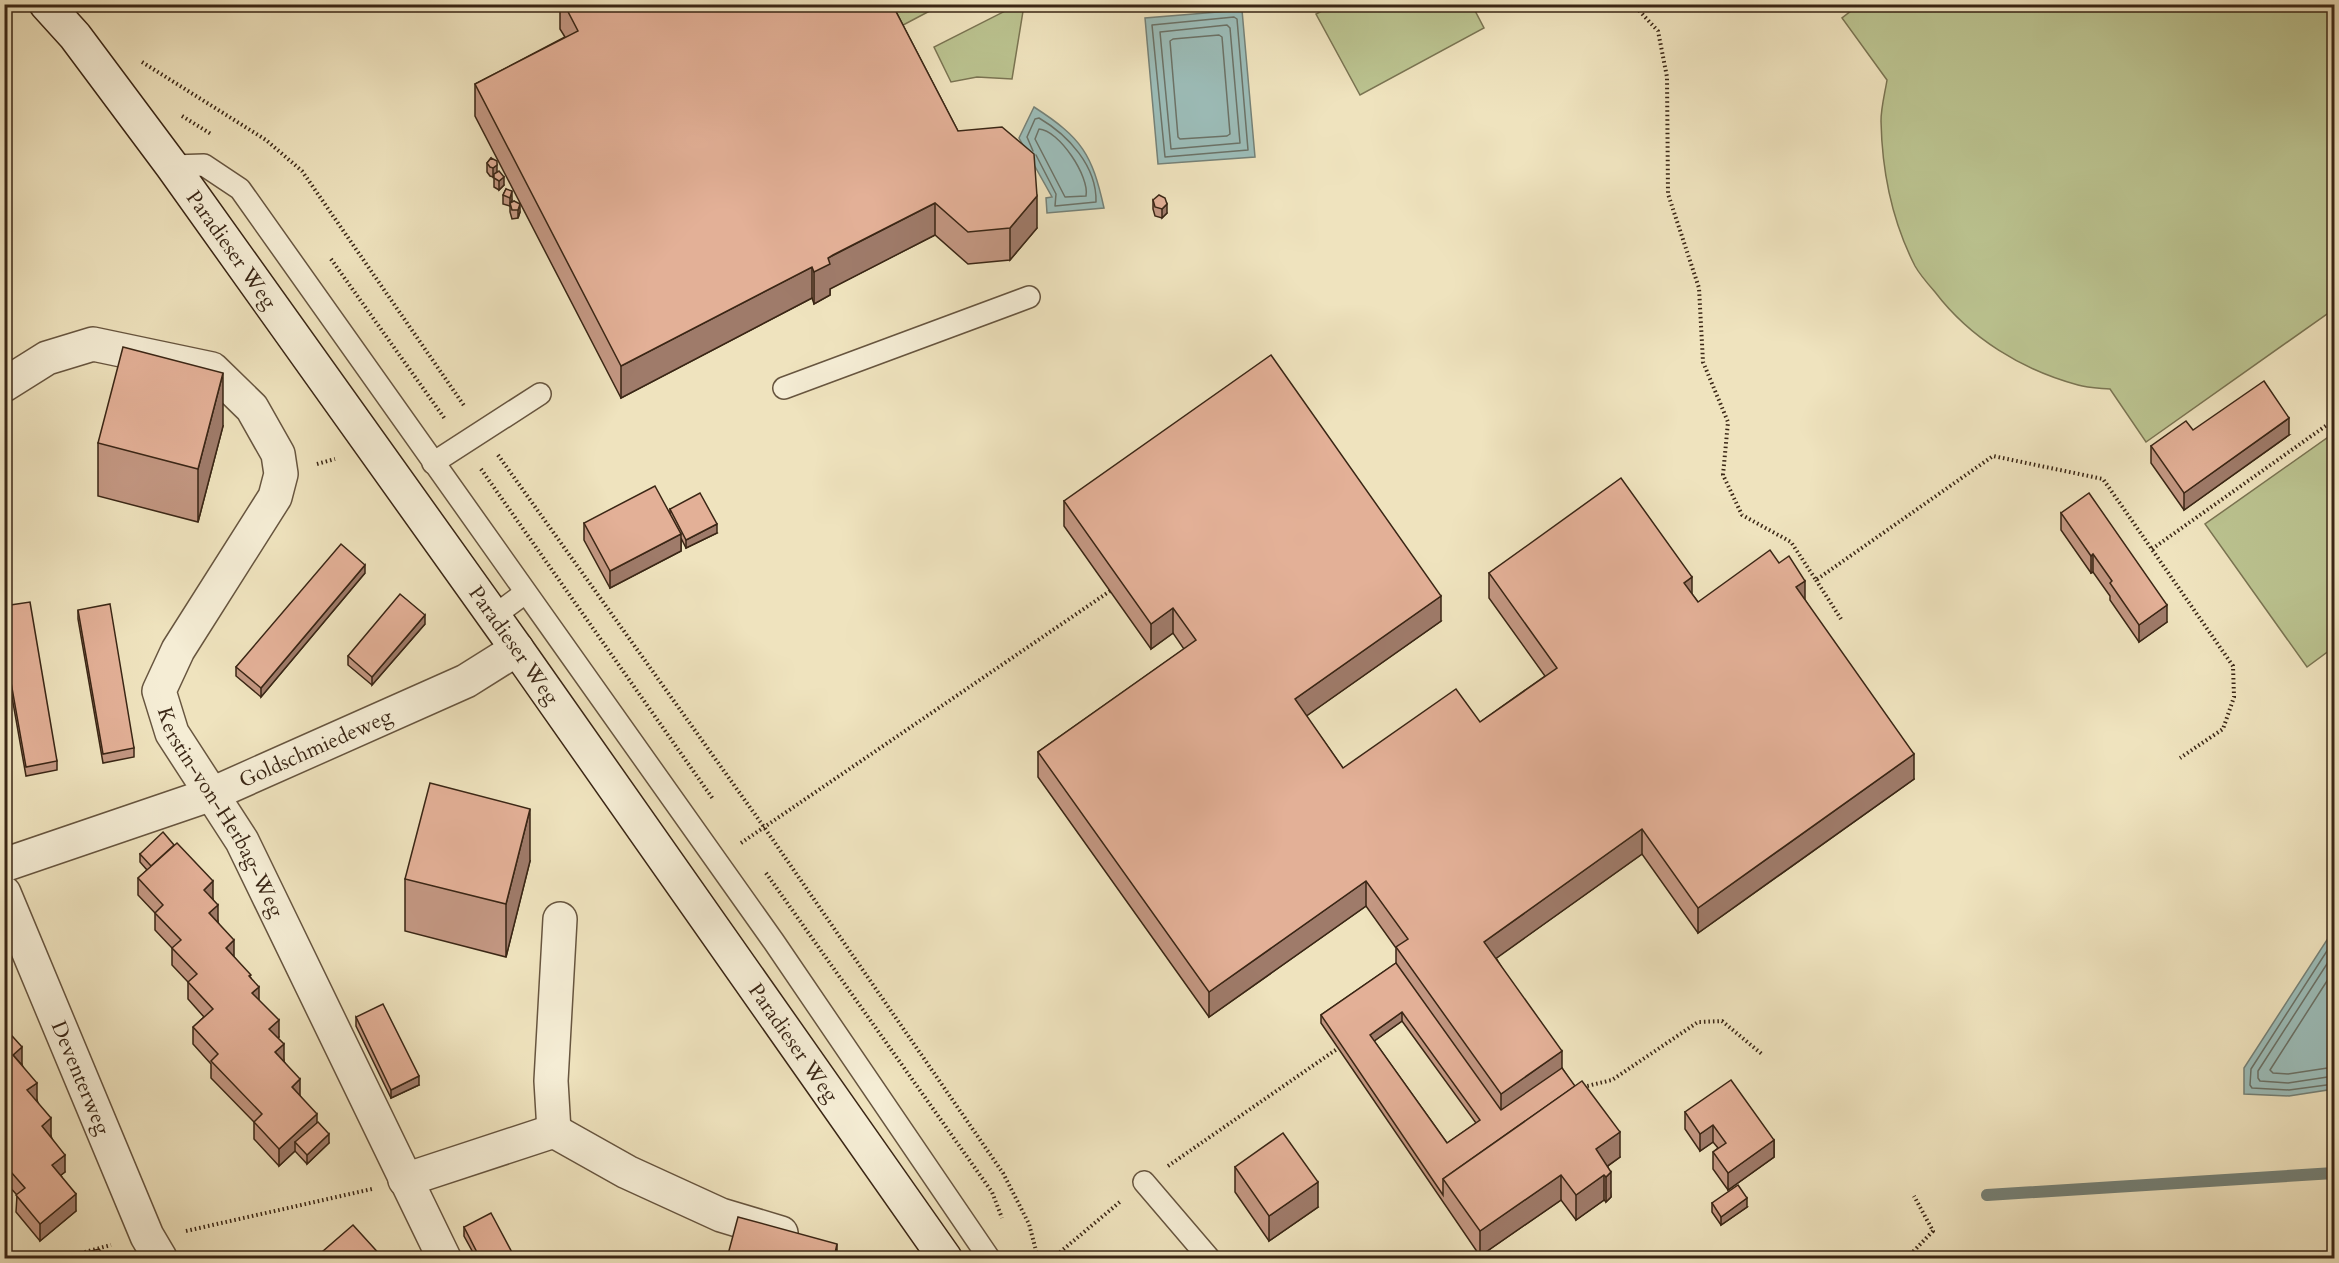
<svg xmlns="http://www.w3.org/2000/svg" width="2339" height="1263" viewBox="0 0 2339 1263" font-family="Cardo,serif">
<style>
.green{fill:#bbc390;stroke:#7a7452;stroke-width:1.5}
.water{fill:#9cbdb9;stroke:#758177;stroke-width:1.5}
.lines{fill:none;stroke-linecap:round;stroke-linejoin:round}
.shore{stroke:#6b7267;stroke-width:1.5}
.stream{stroke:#758177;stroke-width:12}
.lane-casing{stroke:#67553f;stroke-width:24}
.street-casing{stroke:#67553f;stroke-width:36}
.secondary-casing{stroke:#3a2615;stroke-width:36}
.path{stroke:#3a2615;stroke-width:4;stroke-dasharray:1.5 3;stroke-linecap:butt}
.lane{stroke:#f5edd5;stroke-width:21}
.street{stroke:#f5edd5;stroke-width:33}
.secondary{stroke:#f5edd5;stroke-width:33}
.wall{fill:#c39782;stroke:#3a2615;stroke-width:1.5;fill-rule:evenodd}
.shaded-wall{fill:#9f7b6a;stroke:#3a2615;stroke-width:1.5}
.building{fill:#e3b097;stroke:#3a2615;stroke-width:1.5;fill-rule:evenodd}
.labels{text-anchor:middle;stroke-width:4.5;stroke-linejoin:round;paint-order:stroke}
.street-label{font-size:21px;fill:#3a2615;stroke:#f5edd5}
</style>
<rect width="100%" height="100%" fill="#efe3be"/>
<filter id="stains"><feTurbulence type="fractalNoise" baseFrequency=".00333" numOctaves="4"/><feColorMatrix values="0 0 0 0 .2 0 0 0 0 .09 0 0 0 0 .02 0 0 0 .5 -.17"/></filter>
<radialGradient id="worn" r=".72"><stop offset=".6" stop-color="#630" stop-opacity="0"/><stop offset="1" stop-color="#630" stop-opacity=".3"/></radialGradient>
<g class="green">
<path d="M1019,4l5,1 -12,74 -35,-2 -26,5 -17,-35z"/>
<path d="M1860,4l474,1v304l-188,133 -36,-53c-11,-1 -22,-1 -32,-4 -56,-15 -108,-47 -143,-93 -7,-8 -15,-17 -20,-26 -23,-45 -33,-95 -34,-145 0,-14 4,-28 6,-41l-45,-62z"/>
<path d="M899,5h42l-51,27 -10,-19z"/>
<path d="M1333,5h139l12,23 -124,67 -44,-81z"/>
<path d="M2334,433v214l-27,20 -102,-143z"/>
</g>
<g class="water">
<path d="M1242,10l13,147 -97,7 -13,-146z"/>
<path d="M1034,107c48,31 58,47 70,101l-57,5 -1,-15 6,-1 -33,-59z"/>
<path d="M2334,929v160l-45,7 -45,-2v-26z"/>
</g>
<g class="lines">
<g class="shore">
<path d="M1234,17l3,2 11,131 -83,7 -13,-132z"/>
<path d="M1227,25l3,3 10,115 -69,6 -11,-117z"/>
<path d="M1219,35l3,2 8,97 -3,2 -47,3 -2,-2 -8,-96 3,-2z"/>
<path d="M1039,129c20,1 51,48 47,67l-21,1 -30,-58z"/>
<path d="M1033,151l-6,-14 8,-18 4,-1c29,17 58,48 57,84l-41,4 1,-12 -20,-39"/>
<path d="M2334,940l-83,129 -1,16 2,3 37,2 45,-6"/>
<path d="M2334,953l-76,118v7l2,3 28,2 46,-7"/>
<path d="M2334,970l-64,100 3,3 15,1 46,-7"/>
</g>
<path class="stream" d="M1987,1195l347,-22"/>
<g class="lane-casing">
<g id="lane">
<path d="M172,166l32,-1 36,24 534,753 215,316"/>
<path d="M784,388l245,-91"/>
<path d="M433,463l107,-69"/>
<path d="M494,616l31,-23"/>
<path d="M1144,1182l65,76"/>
</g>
</g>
<g class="street-casing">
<g id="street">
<path id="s1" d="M4,385l43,-27 46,-14 119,25 40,39 26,46 3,20 -6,23 -97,153 -19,41 13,42 70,108 202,417"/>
<path id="s2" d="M4,865l208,-71 254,-113 51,-32"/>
<path id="s3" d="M4,893l143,343 13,22"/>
<path d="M554,1131l-3,-50 9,-162"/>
<path d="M405,1180l149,-49 73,41 94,43 60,18"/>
</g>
</g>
<g class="secondary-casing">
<g id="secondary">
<path id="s4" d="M46,4l29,32 97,130 345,483 428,609"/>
</g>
</g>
<g class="path">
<path d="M1633,4l25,27 9,46 1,117 31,94 4,74 25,60 -5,53 19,40 49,27 25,38 177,-124 110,23 130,187 1,31 -11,32 -43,29"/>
<path d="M142,62l124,78 36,31 163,236"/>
<path d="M182,116l29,18"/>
<path d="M331,259l114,160"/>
<path d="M498,455l266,372 239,346 26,51 9,34"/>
<path d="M317,464l18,-5"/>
<path d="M481,469l232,330"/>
<path d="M2152,549l182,-129"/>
<path d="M1816,580l25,39"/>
<path d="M741,843l369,-252"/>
<path d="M766,873l226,319 10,26"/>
<path d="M1583,1087l29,-7 86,-58 24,-1 41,34"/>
<path d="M1168,1166l169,-117"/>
<path d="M186,1231l186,-42"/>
<path d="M63,1258l48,-13"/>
<path d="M1053,1258l68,-57"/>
<path d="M1907,1258l26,-27 -19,-35"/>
</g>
<use href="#lane" class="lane"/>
<use href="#street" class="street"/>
<use href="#secondary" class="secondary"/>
</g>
<g class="wall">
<path d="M560,4h332l66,127 79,97 -27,32 -42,4 -33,-29 -102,52 -3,2v6l-16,9 -2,-6 -191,100 -146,-282v-32l90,-47 -5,-8z"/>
<path d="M491,158l6,14 7,13 -5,5 -5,-3v-11l-1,1 -3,-1 -3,-4v-9z"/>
<path d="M506,189l6,11 -1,3 3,-2 6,11 -2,6 -6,1 -2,-7v-6l-7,-2v-9z"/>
<path d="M1153,200l14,13 -5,5 -7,-2 -2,-7z"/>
<path d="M223,426l-25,96 -100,-26v-53z"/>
<path d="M2289,435l-105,75 -33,-47v-17z"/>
<path d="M1064,501l377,120 -135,95 37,52 137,-46 65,-46 -56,-78v-25l203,21 6,8 107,-2 109,179 -216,154 -56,-79 -146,104 66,110 58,89 -12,9 3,31 -5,5 -2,-2 -28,20 -15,-20 -81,56 -159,-233v-8l75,-52v-15l-30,-42 -157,111 -171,-240v-25l146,-103 -11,-16 -22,16 -87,-123zM1402,1021l74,102 -29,20 -73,-102z"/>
<path d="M670,509l47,24 -31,15 -5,-10v13l-71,37 -26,-48v-17l86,-9z"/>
<path d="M2061,513l106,109 -28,20 -29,-42v-4l-17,-24 -2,1 -30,-43z"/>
<path d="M365,573l-104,124 -25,-21v-9z"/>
<path d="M4,606l53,155v9l-31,6 -22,-124z"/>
<path d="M78,610l56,138v9l-31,6 -25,-144z"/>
<path d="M425,624l-53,61 -24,-20v-9z"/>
<path d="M140,854l73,45 5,23 16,35 17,21 8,23 20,36 -1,1 6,23 16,35 29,47 -22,21 -12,-13 -16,15 -25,-27v-17l-43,-44v-14l-18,-20v-17l11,-10 -16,-18v-17l-16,-17v-17l-17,-18v-17l-17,-18v-17l9,-8 -7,-8z"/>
<path d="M530,861l-24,96 -101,-26v-52z"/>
<path d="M4,1008l3,21 30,71 28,72 -4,3 15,36 -36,30 -24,-29 1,-17 -13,-14z"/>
<path d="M356,1017l63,68 -28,13 -35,-72z"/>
<path d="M1685,1112l89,28v17l-46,33 -15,-21v-17l5,-4 -5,-6 -13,9 -15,-22z"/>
<path d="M1235,1167l83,40 -49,34 -34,-49z"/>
<path d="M1712,1203l35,4 -26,18 -9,-13z"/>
<path d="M464,1227l51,31h-39l-12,-22z"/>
</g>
<g class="shaded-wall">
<path d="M10,109v17l-6,4v-17z"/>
<path d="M497,165v9l-4,3v-9z"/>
<path d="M504,177v8l-5,5v-9z"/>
<path d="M512,191v9l-2,7v-9z"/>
<path d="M1037,196v32l-27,32v-32z"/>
<path d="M935,203v32l-105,54v6l-16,9v-32l14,-14z"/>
<path d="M520,204v8l-2,6v-8z"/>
<path d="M1167,204v9l-5,5v-9z"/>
<path d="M812,267v31l-191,100v-32z"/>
<path d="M223,373v53l-25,96v-53z"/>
<path d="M2289,418v17l-105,75v-17z"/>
<path d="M717,524v9l-31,15v-8z"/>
<path d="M681,534v17l-71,37v-17z"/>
<path d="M2093,554v18l-2,1v-17z"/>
<path d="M365,565v8l-104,124v-9z"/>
<path d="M1692,577v25l-8,-19z"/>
<path d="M1805,581v25l-9,-19z"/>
<path d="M1441,596v25l-146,103v-25z"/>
<path d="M2167,605v17l-28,20v-17z"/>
<path d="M1173,608v25l-22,16v-25z"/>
<path d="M425,615v9l-53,61v-8z"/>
<path d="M1914,754v25l-216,154v-25z"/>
<path d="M530,809v52l-24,96v-53z"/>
<path d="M1642,829v25l-158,113v-25z"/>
<path d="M213,881v18l-9,8v-17z"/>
<path d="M1366,881v25l-157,111v-25z"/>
<path d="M218,905v18l-9,-10z"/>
<path d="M234,940v17l-8,-9z"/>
<path d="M259,987v18l-7,-12z"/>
<path d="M7,1012v17l-3,2v-17z"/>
<path d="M1402,1012v9l-32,23v-9z"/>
<path d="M279,1020v17l-10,9v-17z"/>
<path d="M284,1044v18l-9,-10z"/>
<path d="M22,1047v18l-9,-10z"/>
<path d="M1562,1051v25l-61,43v-25z"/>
<path d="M419,1076v9l-28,13v-8z"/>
<path d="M300,1079v17l-8,-9z"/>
<path d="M37,1083v17l-10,7v-17z"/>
<path d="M317,1114v17l-22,11v9l-16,15v-17z"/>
<path d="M51,1118v18l-9,7v-17z"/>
<path d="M1713,1125v17l-13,9v-17z"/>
<path d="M1620,1132v25l-24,17v-25z"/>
<path d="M329,1134v9l-22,21v-9z"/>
<path d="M1774,1140v17l-46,33v-17z"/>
<path d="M65,1155v17l-13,10v-17z"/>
<path d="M1611,1172v25l-5,5v-25z"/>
<path d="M1561,1175v25l-81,56v-25z"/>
<path d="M1604,1175v25l-28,20v-25z"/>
<path d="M1318,1182v25l-49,34v-25z"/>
<path d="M76,1194v17l-36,30v-17z"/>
<path d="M1747,1198v9l-26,18v-8z"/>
<path d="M837,1244v14h-3z"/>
</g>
<g class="building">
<path d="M564,4h328l66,127 44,-4 32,27 3,42 -27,32 -42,4 -33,-29 -102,52 -5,3 2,6 -16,8 -2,-5 -191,99 -146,-282 103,-53z"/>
<path d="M4,100l6,9 -6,4z"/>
<path d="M491,158l6,3v4l-4,3 -3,-1 -3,-4z"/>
<path d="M499,171l5,6 -5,4 -5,-3v-4z"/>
<path d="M506,189l6,2 -2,7 -7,-3z"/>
<path d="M1159,195l6,3 2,6 -5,5 -7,-2 -2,-7z"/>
<path d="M514,201l6,3 -2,6h-6l-2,-7z"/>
<path d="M123,347l100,26 -25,96 -100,-26z"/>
<path d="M1271,355l170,241 -146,103 48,69 113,-79 24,33 77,-54 -68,-95 132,-95 71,99 -8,6 14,19 72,-52 9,13 10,-7 16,25 -9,6 118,167 -216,154 -56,-79 -158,113 78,109 -61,43 -105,-147 12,-8 -42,-58 -157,111 -171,-240 158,-112 -23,-32 -22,16 -87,-123z"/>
<path d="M2264,381l25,37 -105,75 -33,-47 35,-25 7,9z"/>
<path d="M655,486l26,48 -71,37 -26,-48z"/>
<path d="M700,493l17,31 -31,16 -16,-31z"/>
<path d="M2089,493l78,112 -28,20 -29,-42 2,-2 -19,-27 -2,2 -30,-43z"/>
<path d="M341,544l24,21 -104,123 -25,-21z"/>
<path d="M400,594l25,21 -53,62 -24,-21z"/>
<path d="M30,602l27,159 -31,6 -22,-124v-37z"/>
<path d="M110,604l24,144 -31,6 -25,-144z"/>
<path d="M430,783l100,26 -24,95 -101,-25z"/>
<path d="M163,832l11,13 -23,21 -11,-12z"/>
<path d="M177,843l36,38 -9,9 14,15 -9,8 25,27 -8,8 25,27 -2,1 10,11 -7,6 27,27 -10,9 15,15 -9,8 25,27 -8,8 25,27 -38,35 -25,-27 8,-8 -51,-53 7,-7 -25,-27 20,-18 -25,-27 9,-8 -25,-26 9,-8 -26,-27 8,-8 -25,-27z"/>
<path d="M1396,963l105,147 61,-42 13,18 -132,93v16l-122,-180zM1402,1012l78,108 -33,23 -77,-108z"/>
<path d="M383,1004l36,72 -28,14 -35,-73z"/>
<path d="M4,1027l18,20 -9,8 24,28 -10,7 24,28 -9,8 23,29 -13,10 24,29 -36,30 -24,-29 9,-7 -21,-24v-8l5,-4 -5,-6z"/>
<path d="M1731,1080l43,60 -46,33 -15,-21 13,-9 -13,-18 -13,9 -15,-22z"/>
<path d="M1582,1081l38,51 -24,17 15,23 -5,5 -2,-2 -28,20 -15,-20 -81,56 -37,-52z"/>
<path d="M318,1122l11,12 -22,21 -12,-13z"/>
<path d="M1283,1133l35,49 -49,34 -34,-49z"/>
<path d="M1738,1185l9,13 -26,19 -9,-14z"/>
<path d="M491,1213l24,45h-35l-16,-31z"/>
<path d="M738,1217l99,27 -3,14h-107z"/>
<path d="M353,1225l30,33h-68z"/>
<path d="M99,1249l7,9h-43z"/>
</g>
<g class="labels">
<g class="street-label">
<text dy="7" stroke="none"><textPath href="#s4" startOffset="308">Paradieser Weg</textPath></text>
<text dy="7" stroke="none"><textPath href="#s4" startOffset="794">Paradieser Weg</textPath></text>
<text dy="7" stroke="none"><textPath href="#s2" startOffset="333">Goldschmiedeweg</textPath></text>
<text dy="7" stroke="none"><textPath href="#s1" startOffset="736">Kerstin-von-Herbag-Weg</textPath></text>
<text dy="7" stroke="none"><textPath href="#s4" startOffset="1280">Paradieser Weg</textPath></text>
<text dy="7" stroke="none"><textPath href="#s3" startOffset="200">Deventerweg</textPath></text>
</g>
</g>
<rect width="2339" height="1263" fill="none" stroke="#efe3be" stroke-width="24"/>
<rect x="6" y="6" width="2327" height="1251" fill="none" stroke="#3a2615" stroke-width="3"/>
<rect x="12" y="12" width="2315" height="1239" fill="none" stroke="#3a2615" stroke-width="1.5"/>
<rect width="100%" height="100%" filter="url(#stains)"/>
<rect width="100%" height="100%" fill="url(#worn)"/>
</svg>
